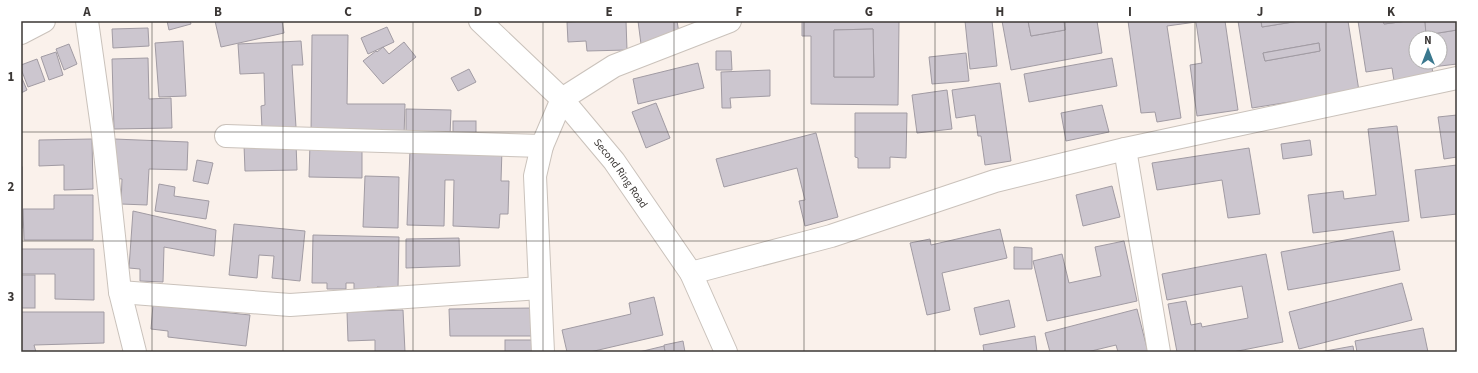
<svg xmlns="http://www.w3.org/2000/svg" width="1478" height="373" viewBox="0 0 1478 373" font-family="'Source Sans 3',sans-serif">
<style>
.building{fill:#ccc6cf;stroke:#a19ba3;fill-rule:evenodd}
.lines{fill:none;stroke-linecap:round;stroke-linejoin:round}
.minor-casing{stroke:#cac2bb;stroke-width:24}
.minor{stroke:#fff;stroke-width:22}
.grid{fill:none;stroke:#3b3735;stroke-width:1;stroke-opacity:0.55}
.labels{text-anchor:middle;stroke-width:3;stroke-linejoin:round;paint-order:stroke}
.street-label{font-size:11px;fill:#3b3735;stroke:#fff}
.neatline{fill:none;stroke:#3b3735;stroke-width:1.5}
.grid-label{font-size:13px;text-anchor:middle;font-weight:bold;fill:#3b3735}
</style>
<rect width="100%" height="100%" fill="#faf1eb"/>
<g class="building">
<path d="M167,21h23l1,3 -22,6z"/>
<path d="M215,21h67l2,12 -63,14z"/>
<path d="M586,21h40l1,29 -40,1 -1,-10 -18,1 -1,-20z"/>
<path d="M638,21h39l3,18 -39,5z"/>
<path d="M802,21h97l-1,84 -87,-1v-68h-9zM873,29l1,48h-40v-47z"/>
<path d="M965,21h27l5,45 -27,3z"/>
<path d="M1002,21h26l3,15 34,-6 -1,-9h33l5,32 -91,17z"/>
<path d="M1028,21h36l1,9 -34,6z"/>
<path d="M1128,21h97l13,89 -41,6 -7,-51 12,-2 -6,-41 -29,4 14,92 -24,4 -2,-10 -14,1z"/>
<path d="M1238,21h23l1,6 37,-6h49l11,70 -107,17zM1319,43l1,8 -55,10 -2,-8z"/>
<path d="M1261,21h38l-37,6z"/>
<path d="M1358,21h25l1,3 23,-3h18l1,14 31,-5v34l-25,3 1,8 -39,6 -2,-13 -26,4zM1416,38h24v24h-24z"/>
<path d="M1383,21h24l-23,3z"/>
<path d="M1425,21h32v9l-31,5z"/>
<path d="M387,27l7,15 -26,12 -7,-16z"/>
<path d="M148,28l1,18 -36,2 -1,-19z"/>
<path d="M873,29l1,48h-40v-47z"/>
<path d="M312,35h36l-1,69h58l-1,32 -93,-2z"/>
<path d="M183,41l3,55 -27,1 -4,-54z"/>
<path d="M301,41l2,24h-11l4,62 -34,2 -1,-23 4,-1 -1,-32 -24,1 -2,-30z"/>
<path d="M404,42l12,15 -33,27 -20,-23 13,-10 1,1 6,-5 6,7z"/>
<path d="M1319,43l1,8 -55,10 -2,-8z"/>
<path d="M69,44l8,20 -13,6 -8,-21z"/>
<path d="M716,51h15l1,19h-16z"/>
<path d="M56,52l7,23 -14,5 -8,-23z"/>
<path d="M966,53l3,28 -37,3 -3,-27z"/>
<path d="M148,58l1,41 22,-1 1,30 -58,1 -2,-70z"/>
<path d="M1112,58l5,28 -88,16 -5,-28z"/>
<path d="M37,59l8,22 -17,6 -7,-18v-4z"/>
<path d="M698,63l6,25 -66,16 -5,-25z"/>
<path d="M469,69l7,13 -18,9 -7,-13z"/>
<path d="M770,70v26l-40,2 1,10h-9l-1,-36z"/>
<path d="M21,76l6,14 -6,3z"/>
<path d="M1000,83l11,78 -26,4 -4,-29h-3l-3,-21 -19,3 -4,-28z"/>
<path d="M947,90l5,39 -35,4 -5,-38z"/>
<path d="M656,103l14,35 -24,10 -14,-36z"/>
<path d="M1102,105l7,27 -43,9 -5,-28z"/>
<path d="M406,109l45,1 -1,26h-44z"/>
<path d="M855,113h52l-1,45 -16,-1v11h-32v-10l-3,-1z"/>
<path d="M1457,115v42l-13,2 -6,-42z"/>
<rect x="453" y="121" width="23" height="14"/>
<path d="M1397,126l12,95 -96,12 -5,-38 35,-4 1,8 32,-4 -8,-66z"/>
<path d="M816,133l22,84 -33,9 -6,-25 6,-1 -8,-32 -73,19 -8,-28z"/>
<path d="M92,139l1,50 -29,1v-25l-25,1v-26z"/>
<path d="M114,139l74,3 -1,28 -38,-1 -2,36 -26,-1 1,-25 -10,-1z"/>
<path d="M1310,140l2,15 -29,4 -2,-15z"/>
<path d="M296,143l1,27 -52,1 -1,-26z"/>
<path d="M310,143h52v35l-53,-1z"/>
<path d="M1249,148l11,66 -32,4 -6,-38 -65,10 -5,-27z"/>
<path d="M502,149l-1,32h8l-1,33h-8l-1,14 -46,-2 1,-46h-9l-1,46 -37,-1 3,-75z"/>
<path d="M197,160l16,3 -5,21 -15,-3z"/>
<path d="M1457,165v49l-36,4 -6,-48z"/>
<rect x="21" y="167" width="1" height="61"/>
<path d="M365,176l34,1 -1,51 -35,-1z"/>
<path d="M159,184l16,3 -1,9 35,5 -3,18 -51,-8z"/>
<path d="M1112,186l8,31 -37,9 -7,-31z"/>
<path d="M54,195h39v45h-69l-1,-31h31z"/>
<path d="M133,211l83,19 -2,26 -50,-9 -1,35 -23,-1v-12l-11,-1z"/>
<path d="M234,224l71,7 -5,50 -28,-3 2,-22 -15,-1 -2,23 -28,-3z"/>
<path d="M1000,229l7,29 -65,15 8,37 -23,5 -17,-72 20,-4 1,6z"/>
<path d="M1393,231l7,39 -112,20 -7,-38z"/>
<path d="M313,235l86,2 -1,51 -21,-1v3l-23,-1v-6h-8v6h-19v-6h-15z"/>
<path d="M459,238l1,28 -54,2v-29z"/>
<path d="M1124,241l13,60 -90,20 -14,-60 29,-7 7,29 32,-7 -6,-29z"/>
<path d="M1014,247l18,1v21h-18z"/>
<path d="M21,249h73v51l-39,-1v-25h-34z"/>
<path d="M1266,254l17,88 -50,10h-56l-9,-48 18,-3 5,24 10,-2 1,4 46,-9 -6,-32 -75,14 -5,-26z"/>
<rect x="21" y="275" width="14" height="33"/>
<path d="M1402,283l10,37 -113,29 -10,-37z"/>
<path d="M654,297l9,38 -73,17h-23l-5,-22 69,-16 -2,-11z"/>
<path d="M1009,300l6,27 -35,8 -6,-27z"/>
<path d="M153,305l97,10 -4,31 -78,-9v-6l-17,-2z"/>
<path d="M534,308v28h-84l-1,-27z"/>
<path d="M1137,309l11,43h-30l-2,-7 -29,7h-37l-5,-19z"/>
<path d="M403,310l2,42h-30v-12l-27,1 -1,-29z"/>
<path d="M21,312h83v31l-70,2 2,7h-15z"/>
<path d="M1423,328l5,24h-71l-2,-11z"/>
<path d="M1035,336l2,16h-53l-1,-7z"/>
<rect x="505" y="340" width="28" height="12"/>
<path d="M683,341l2,11h-20l-1,-7z"/>
<path d="M664,346l1,6h-26z"/>
<path d="M1353,346l1,6h-34z"/>
</g>
<g class="lines">
<g class="minor-casing">
<g id="minor">
<path d="M87,21l16,113 17,158 15,60"/>
<path id="s1" d="M480,21l82,78 52,62 77,112 35,79"/>
<path d="M21,33l23,-12"/>
<path d="M226,136l316,10"/>
<path d="M1125,149l34,203"/>
<path d="M691,273l140,-37 164,-55 130,-32 332,-71"/>
<path d="M120,292l170,13 250,-17"/>
<path d="M543,352l-8,-176 7,-30 20,-47 52,-33 116,-45"/>
</g>
</g>
<use href="#minor" class="minor"/>
</g>
<path class="grid" d="M152,21v331M283,21v331M413,21v331M543,21v331M674,21v331M804,21v331M935,21v331M1065,21v331M1195,21v331M1326,21v331M21,132h1436M21,241h1436"/>
<g class="labels">
<g class="street-label">
<text dy="4" stroke="none"><textPath href="#s1" startOffset="208">Second Ring Road</textPath></text>
</g>
</g>
<rect width="1478" height="373" fill="none" stroke="#ffffff" stroke-width="44"/>
<g transform="translate(1428 50)"><circle r="19" fill="#ffffff" stroke="#b1afae"/>
<path d="M0-3L7 15L0 10L-7 15Z" fill="#3a788e"/>
<text y="-6" font-size="11" font-weight="bold" text-anchor="middle" fill="#3b3735">N</text>
</g>
<rect x="22" y="22" width="1434" height="329" class="neatline"/>
<g class="grid-label">
<text x="87" y="16">A</text>
<text x="218" y="16">B</text>
<text x="348" y="16">C</text>
<text x="478" y="16">D</text>
<text x="609" y="16">E</text>
<text x="739" y="16">F</text>
<text x="869" y="16">G</text>
<text x="1000" y="16">H</text>
<text x="1130" y="16">I</text>
<text x="1260" y="16">J</text>
<text x="1391" y="16">K</text>
<text x="11" y="81">1</text>
<text x="11" y="191">2</text>
<text x="11" y="301">3</text>
</g>
</svg>
